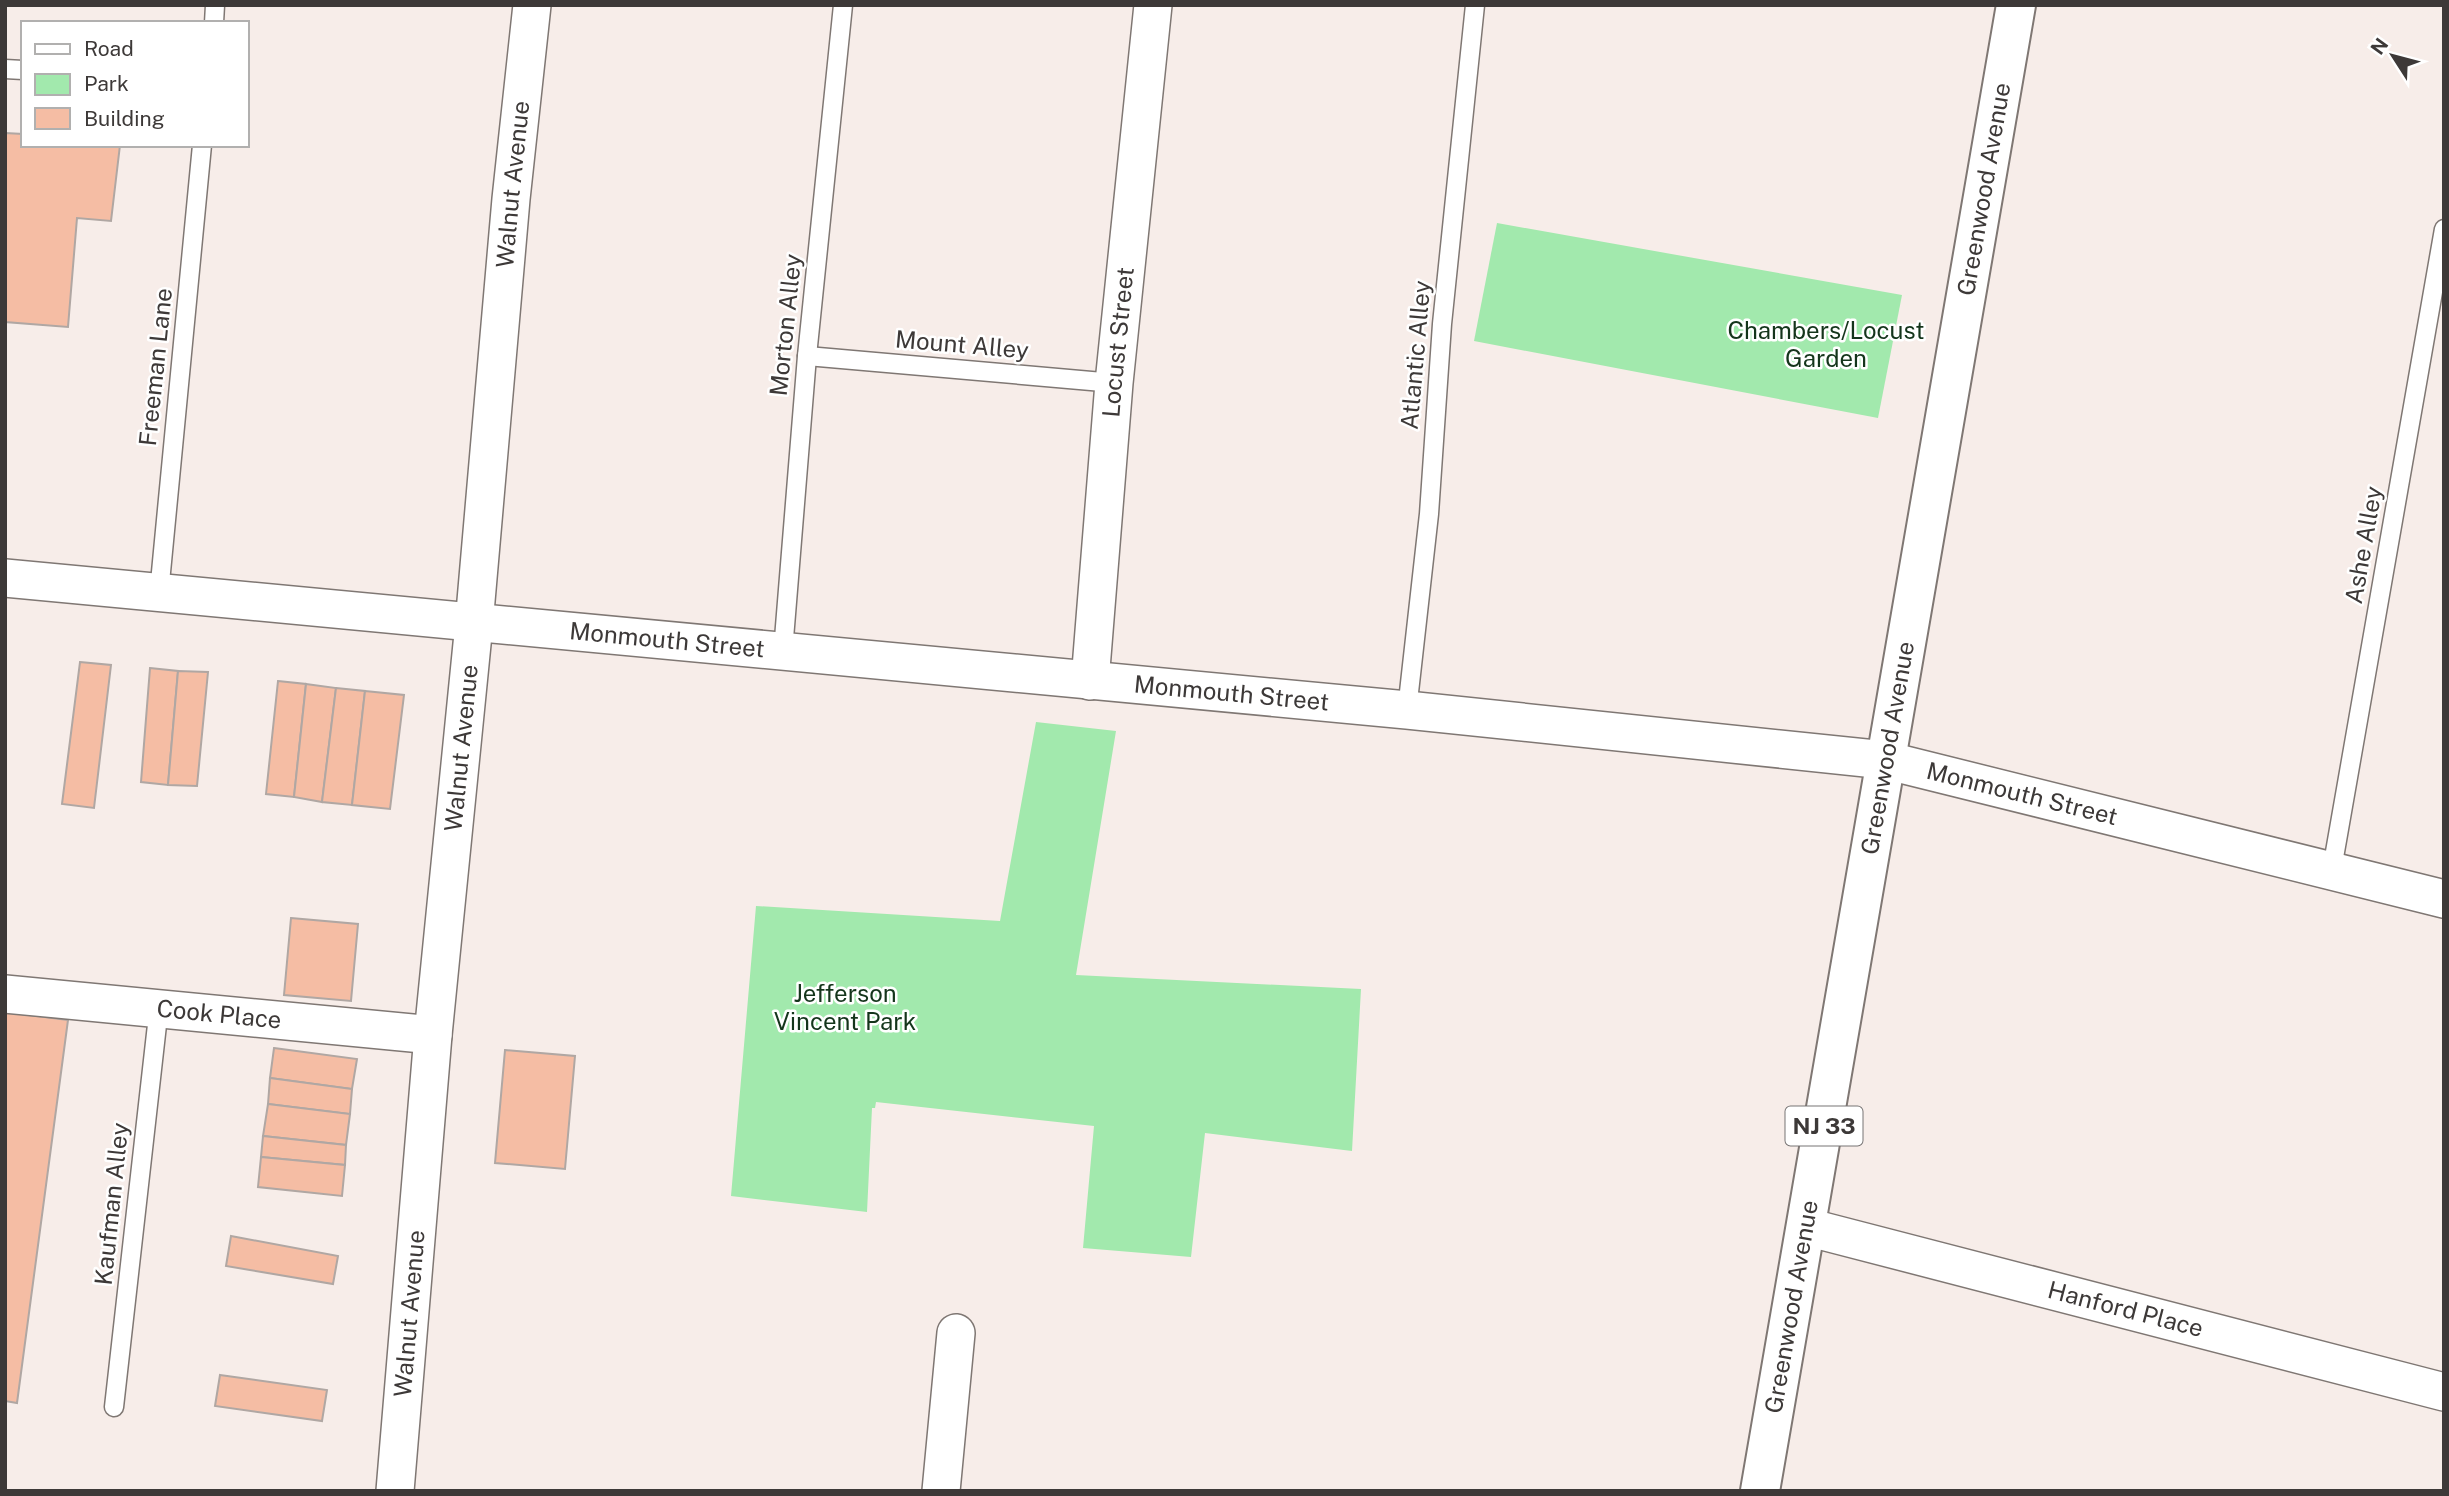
<svg xmlns="http://www.w3.org/2000/svg" width="2449" height="1496" viewBox="0 0 2449 1496" font-family="'Public Sans',sans-serif">
<style>
.green{fill:#a2e9ad}
.building{fill:#f5bda4;stroke:#b0a7a3;stroke-width:2}
.lines{fill:none;stroke-linecap:round;stroke-linejoin:round}
.lane-casing{stroke:#7f7773;stroke-width:21}
.street-casing{stroke:#7f7773;stroke-width:40}
.primary-casing{stroke:#7f7773;stroke-width:42}
.lane{stroke:#fff;stroke-width:18}
.street{stroke:#fff;stroke-width:37}
.primary{stroke:#fff;stroke-width:38}
.labels{text-anchor:middle;stroke-width:5;stroke-linejoin:round;paint-order:stroke}
.shield{fill:#fff;stroke:#777474;stroke-width:2}
.shield-label{font-size:23px;font-weight:bold;fill:#3d3938}
.street-label{font-size:24px;fill:#3d3938;stroke:#fff}
.park-label{font-size:24px;fill:#14351b;stroke:#fff}
</style>
<rect width="100%" height="100%" fill="#f7ede9"/>
<g class="green">
<path d="M1497,223l405,72 -24,123 -404,-77z"/>
<path d="M1036,722l80,9 -40,244 285,14 -9,162 -147,-18 -14,124 -108,-9 11,-122 -218,-24 -1,6h-3l-5,104 -136,-16 25,-290 244,15z"/>
</g>
<g class="building">
<path d="M5,133l18,1v11h97l-9,76 -34,-3 -9,109 -63,-5z"/>
<path d="M80,662l31,3 -17,143 -32,-4z"/>
<path d="M150,668l28,3 -10,114 -27,-3z"/>
<path d="M178,671l30,1 -11,114 -29,-1z"/>
<path d="M278,681l28,3 -12,113 -28,-3z"/>
<path d="M306,684l30,4 -14,114 -28,-5z"/>
<path d="M336,688l29,3 -13,114 -30,-3z"/>
<path d="M365,691l39,4 -14,114 -38,-4z"/>
<path d="M291,918l67,6 -7,77 -67,-6z"/>
<path d="M5,1012l63,8 -51,383 -12,-2z"/>
<path d="M274,1048l83,11 -5,30 -82,-11z"/>
<path d="M505,1050l70,6 -10,113 -70,-6z"/>
<path d="M270,1078l82,11 -2,25 -82,-10z"/>
<path d="M268,1104l82,10 -4,31 -83,-9z"/>
<path d="M263,1136l83,9 -1,20 -84,-8z"/>
<path d="M261,1157l84,8 -3,31 -84,-9z"/>
<path d="M231,1236l107,20 -5,28 -107,-18z"/>
<path d="M220,1375l107,15 -5,31 -107,-15z"/>
</g>
<g class="lines">
<g class="lane-casing">
<g id="lane">
<path d="M214,23l1,-18"/>
<path d="M5,69l18,1"/>
<path d="M807,356l307,27"/>
<path d="M159,593l43,-448"/>
<path d="M783,651l24,-295 36,-351"/>
<path d="M1407,710l22,-196 13,-190 33,-319"/>
<path d="M2332,869l112,-640"/>
<path d="M114,1407l45,-400"/>
</g>
</g>
<g class="street-casing">
<g id="street">
<path id="s1" d="M5,578l1402,132 478,50 559,139"/>
<path id="s2" d="M1090,681l24,-298 39,-378"/>
<path id="s3" d="M5,994l428,41"/>
<path id="s4" d="M1807,1227l637,165"/>
<path id="s5" d="M395,1491l38,-456 41,-411 37,-425 21,-194"/>
<path d="M941,1491l15,-158"/>
</g>
</g>
<g class="primary-casing">
<g id="primary">
<path id="s6" d="M1760,1491l256,-1486"/>
</g>
</g>
<use href="#lane" class="lane"/>
<use href="#street" class="street"/>
<use href="#primary" class="primary"/>
</g>
<g class="labels">
<rect class="shield" x="1785.5" y="1106.5" width="77" height="39" rx="5"/>
<g class="shield-label">
<text x="1824" y="1134">NJ 33</text>
</g>
<g class="street-label">
<text dy="8" stroke="none"><textPath href="#s5" startOffset="1312">Walnut Avenue</textPath></text>
<text dy="8" stroke="none"><textPath href="#s6" startOffset="1321">Greenwood Avenue</textPath></text>
<text transform="translate(786 325) rotate(-84)" y="8">Morton Alley</text>
<text dy="8" stroke="none"><textPath href="#s2" startOffset="340">Locust Street</textPath></text>
<text transform="translate(962 345) rotate(5)" y="8">Mount Alley</text>
<text transform="translate(1416 355) rotate(-85)" y="8">Atlantic Alley</text>
<text transform="translate(156 367) rotate(-84)" y="8">Freeman Lane</text>
<text transform="translate(2364 545) rotate(-80)" y="8">Ashe Alley</text>
<text dy="8" stroke="none"><textPath href="#s1" startOffset="665">Monmouth Street</textPath></text>
<text dy="8" stroke="none"><textPath href="#s1" startOffset="1232">Monmouth Street</textPath></text>
<text dy="8" stroke="none"><textPath href="#s5" startOffset="746">Walnut Avenue</textPath></text>
<text dy="8" stroke="none"><textPath href="#s6" startOffset="754">Greenwood Avenue</textPath></text>
<text dy="8" stroke="none"><textPath href="#s1" startOffset="2030">Monmouth Street</textPath></text>
<text dy="8" stroke="none"><textPath href="#s3" startOffset="215">Cook Place</textPath></text>
<text transform="translate(112 1204) rotate(-84)" y="8">Kaufman Alley</text>
<text dy="8" stroke="none"><textPath href="#s6" startOffset="187">Greenwood Avenue</textPath></text>
<text dy="8" stroke="none"><textPath href="#s4" startOffset="329">Hanford Place</textPath></text>
<text dy="8" stroke="none"><textPath href="#s5" startOffset="178">Walnut Avenue</textPath></text>
</g>
<g class="park-label">
<text x="1826" y="339">Chambers/Locust<tspan x="1826" dy="28">Garden</tspan></text>
<text x="845" y="1002">Jefferson<tspan x="845" dy="28">Vincent Park</tspan></text>
</g>
</g>
<rect width="2449" height="1496" fill="none" stroke="#3d3938" stroke-width="14"/>
<rect x="21" y="21" width="228" height="126" fill="#ffffff" stroke="#b1b0af" stroke-width="2"/>
<rect x="35" y="44" width="35" height="10" fill="#ffffff" stroke="#b1b0af" stroke-width="2"/>
<text x="84" y="56" font-size="21" fill="#3d3938">Road</text>
<rect x="35" y="74" width="35" height="21" fill="#a2e9ad" stroke="#b1b0af" stroke-width="2"/>
<text x="84" y="91" font-size="21" fill="#3d3938">Park</text>
<rect x="35" y="108" width="35" height="21" fill="#f5bda4" stroke="#b1b0af" stroke-width="2"/>
<text x="84" y="126" font-size="21" fill="#3d3938">Building</text>
<g transform="translate(2393 56) rotate(306)" stroke="#ffffff" stroke-width="5" paint-order="stroke">
<path d="M0-5L12 26L0 18L-12 26Z" fill="#3d3938"/>
<text y="-10" font-size="19" font-weight="bold" text-anchor="middle" fill="#3d3938">N</text>
</g>
</svg>
